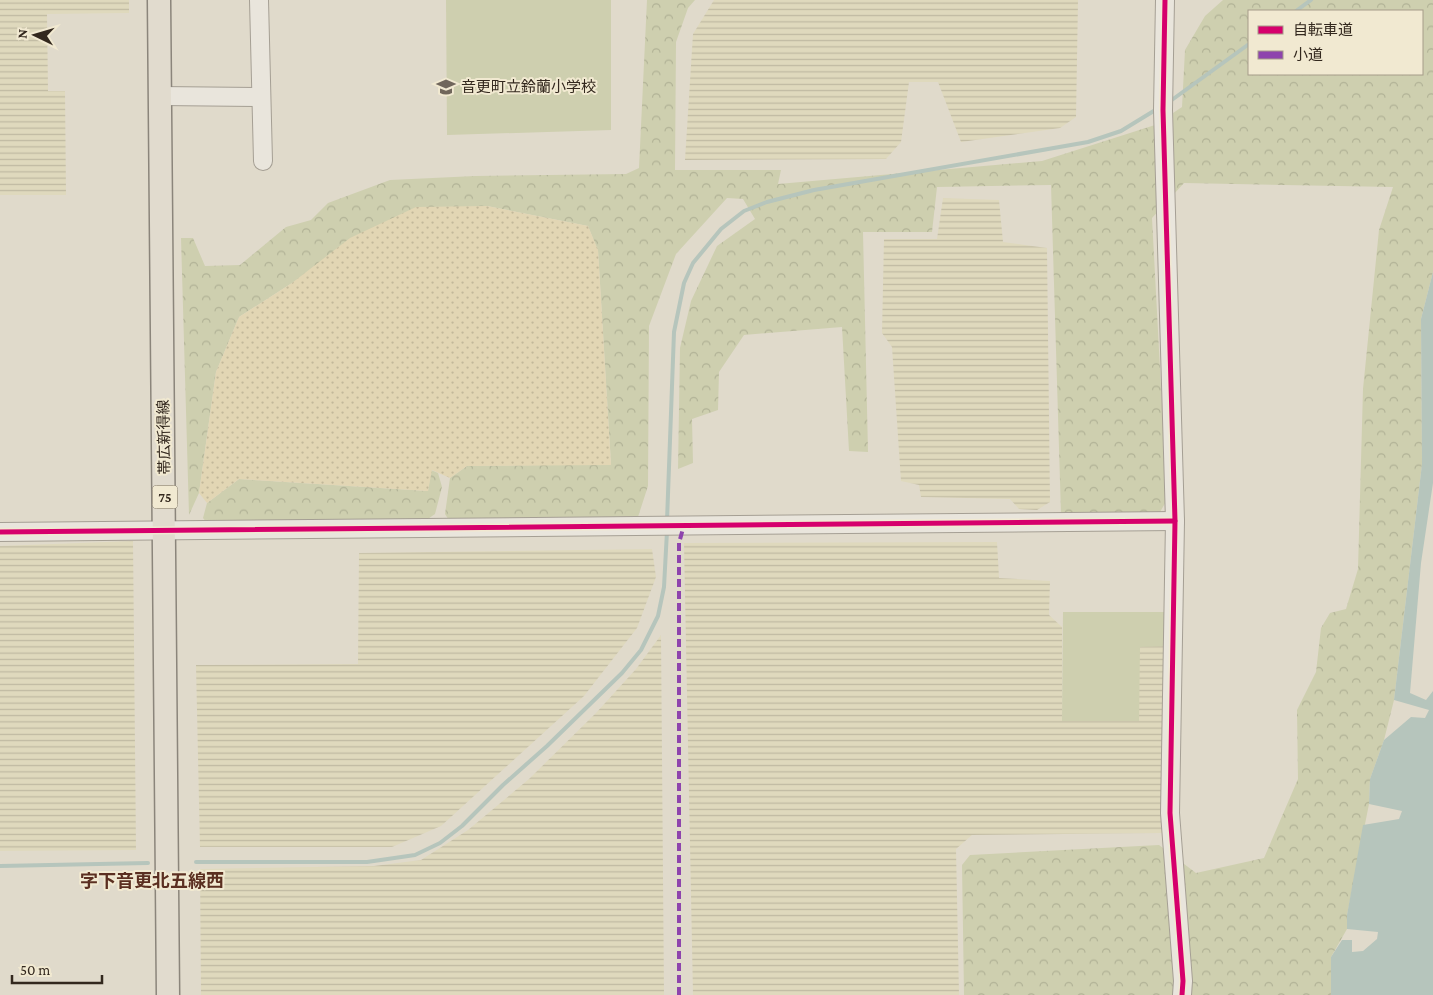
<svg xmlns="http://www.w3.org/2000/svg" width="1433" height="995" viewBox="0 0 1433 995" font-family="'Crimson Pro','Noto Sans JP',serif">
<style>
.farmland{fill:url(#farmland-rules)}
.green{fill:#cecfaf}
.forest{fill:url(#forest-crowns);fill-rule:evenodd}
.sand{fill:url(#sand-dots)}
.water{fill:#b6c5bc}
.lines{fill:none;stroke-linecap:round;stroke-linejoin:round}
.stream{stroke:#b6c5bc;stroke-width:4}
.minor-casing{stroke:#a59f94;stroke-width:20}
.major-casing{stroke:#8b857b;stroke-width:25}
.minor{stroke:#e9e5dc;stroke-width:18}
.major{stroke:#e1dbce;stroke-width:22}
.quiet{stroke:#8e44ad;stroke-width:4;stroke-dasharray:8 4;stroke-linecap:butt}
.cycleway-casing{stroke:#f1e9d1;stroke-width:8}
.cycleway{stroke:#d6006c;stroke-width:5}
.labels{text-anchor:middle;stroke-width:4;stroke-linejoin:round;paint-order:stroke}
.shield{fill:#f1e9d1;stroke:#6c6254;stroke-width:1}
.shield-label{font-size:14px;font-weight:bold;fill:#33281e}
.poi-label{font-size:15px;fill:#33281e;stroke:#f1e9d1;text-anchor:start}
.street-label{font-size:15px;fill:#33281e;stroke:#f1e9d1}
.quarter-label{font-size:18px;font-weight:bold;fill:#5b2f21;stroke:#f1e9d1}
</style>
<defs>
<pattern id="farmland-rules" width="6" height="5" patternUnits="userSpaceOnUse" patternTransform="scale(1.25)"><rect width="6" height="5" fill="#dfd9bd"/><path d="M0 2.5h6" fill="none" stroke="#c0baa2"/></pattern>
<pattern id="forest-crowns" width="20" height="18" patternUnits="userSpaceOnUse" patternTransform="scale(1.25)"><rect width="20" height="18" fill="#cecfaf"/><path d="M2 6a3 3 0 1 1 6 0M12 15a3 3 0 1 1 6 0" fill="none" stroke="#b1b296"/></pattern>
<pattern id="sand-dots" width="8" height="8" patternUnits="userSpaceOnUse" patternTransform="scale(1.25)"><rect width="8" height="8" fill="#e2d6b4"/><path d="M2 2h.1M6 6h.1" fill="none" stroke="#c2b89a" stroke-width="1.8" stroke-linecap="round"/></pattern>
</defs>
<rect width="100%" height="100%" fill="#e0dacb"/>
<g class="farmland">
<path d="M0,0h129v13l-82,1 1,77h17l1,104h-66z"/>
<path d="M714,0h364l-2,117 -16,11 -99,14 -23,-60h-29l-8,60 -15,17 -201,1 8,-126z"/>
<path d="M943,198l56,2 4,42 44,6 3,254 -13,8 -18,-1 -9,-10 -89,-2 -2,-12 -18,-4 -9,-134 -10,-14 2,-94h53z"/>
<path d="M133,541l3,309 -136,1v-305z"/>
<path d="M997,542l2,36 51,3 -1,34 13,12v93l78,-74h25l-3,187 -190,2 -16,14 3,146h-266l-9,-452z"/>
<path d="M652,549l4,28 -19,51 -53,68 -143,130 -49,21h-192l-4,-182 162,-1 1,-111z"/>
<path d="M661,635l3,360h-463l-1,-126 174,-3 47,-6 47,-30 61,-51 67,-66 40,-44z"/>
</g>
<g class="green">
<path d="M446,0h165v130l-164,5z"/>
<path d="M1063,612h102v34l-25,1 -1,74h-77z"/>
</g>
<g class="forest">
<path d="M647,0h48l-7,8 -12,34 -1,128h106l-3,14 264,-23 113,-36 27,-18 3,-57 20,-34 18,-16h210v272l-12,47 1,145 -28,236 -10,40 -14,39 -1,25 -22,111v14l-16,28v38h-367l-2,-130 8,-10 189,-10 37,28 68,-15 34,-79 -1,-69 19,-38 5,-44 9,-15 16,-4 12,-40 5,-180 16,-159 14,-43 -209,-4 -32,35 15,282 -7,12 -99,2 -10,-329 -114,2 -5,45h-69l5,220 -19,-1 -7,-124 -98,8 -25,37 -1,38 -26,9 1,44 -15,6 2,-121 11,-47 26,-55 38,-27 -12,-20 -16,-1 -51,56 -27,72 -1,160 -11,34 -187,2 -5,-8 5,-36 17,-12 144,-2 -13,-213 -10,-25 -101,-20 -195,77 -53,34 -23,55 -17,121 -10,22 -8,-277h12l12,28 35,-1 46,-38 25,-7 17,-17 62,-23 85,-4 151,-2 13,-6zM1249,11h173v63h-173z"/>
<path d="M431,470l7,3 4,14 -7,27 -13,9h-215l-4,-5 4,-15 32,-24 189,12z"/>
</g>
<path class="sand" d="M487,206l101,20 10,24 13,215 -144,1 -17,12 -18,-8 -4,21 -189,-12 -32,24 -8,-10 17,-121 23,-55 53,-34 58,-45 66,-31z"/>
<path class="water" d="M1433,272v211l-12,80 -11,130 16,7 7,-9v304h-102v-38l11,-17h10v12l11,-1 14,-12 1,-7 -31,-3v-14l16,-90 36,-6 3,-8 -33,-7 1,-25 14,-39 27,-23 14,1 4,-8 -35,-10 28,-236 -1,-145z"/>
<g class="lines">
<g class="stream">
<path d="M1296,11l15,-11"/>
<path d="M1169,102l80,-58"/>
<path d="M667,521l7,-189 10,-49 9,-20 28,-34 23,-18 23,-9 47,-12 274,-48 33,-11 36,-22"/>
<path d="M196,862h171l48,-7 25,-12 22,-17 41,-41 44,-39 75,-73 19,-23 17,-34 6,-29 3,-56"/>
<path d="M0,866l148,-3"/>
</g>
<g class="minor-casing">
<g id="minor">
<path d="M259,0l4,161"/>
<path d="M1165,0l-2,110 12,411 -5,292 13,168 -1,14"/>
<path d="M160,96l101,1"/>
<path d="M0,532l1175,-11"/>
</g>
</g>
<g class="major-casing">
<path id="major" d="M159,0l9,995"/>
</g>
<use href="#minor" class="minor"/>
<use href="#major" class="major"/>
<path class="quiet" d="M679,995v-452l5,-18"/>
<g class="cycleway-casing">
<g id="cycleway">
<path d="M1165,0l-2,110 12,411 -5,292 13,168 -1,14"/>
<path d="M0,532l1175,-11"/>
</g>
</g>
<use href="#cycleway" class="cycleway"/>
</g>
<defs>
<g id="school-bare" transform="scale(1.5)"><path d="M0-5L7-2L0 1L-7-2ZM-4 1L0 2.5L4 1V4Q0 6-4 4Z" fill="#70665b" stroke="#f1e9d1" stroke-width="2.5" paint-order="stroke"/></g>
</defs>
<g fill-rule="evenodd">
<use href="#school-bare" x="446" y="87"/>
</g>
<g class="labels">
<rect class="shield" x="152.5" y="485.5" width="25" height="23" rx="4"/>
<g class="shield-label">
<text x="165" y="502">75</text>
</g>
<g class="poi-label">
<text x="461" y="92">音更町立鈴蘭小学校</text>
</g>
<g class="street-label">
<text transform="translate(164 437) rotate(-91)" y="5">帯広新得線</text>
</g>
<g class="quarter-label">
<text x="152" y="887">字下音更北五線西</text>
</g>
</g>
<rect x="1248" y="10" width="175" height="65" fill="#f1e9d1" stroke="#a59c89"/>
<rect x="1258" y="26" width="25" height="8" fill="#d6006c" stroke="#a59c89"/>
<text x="1293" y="35" font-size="15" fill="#33281e">自転車道</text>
<rect x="1258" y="51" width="25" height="8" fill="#8e44ad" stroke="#a59c89"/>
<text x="1293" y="60" font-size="15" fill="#33281e">小道</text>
<g transform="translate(35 35) rotate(275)" stroke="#f1e9d1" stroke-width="4" paint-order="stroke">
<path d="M0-4L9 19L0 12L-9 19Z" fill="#33281e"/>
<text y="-8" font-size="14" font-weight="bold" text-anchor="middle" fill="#33281e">N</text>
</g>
<path d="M12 975v8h90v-8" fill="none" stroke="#33281e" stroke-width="2.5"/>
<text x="20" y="975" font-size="15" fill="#33281e" stroke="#f1e9d1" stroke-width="4" paint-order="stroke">50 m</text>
</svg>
